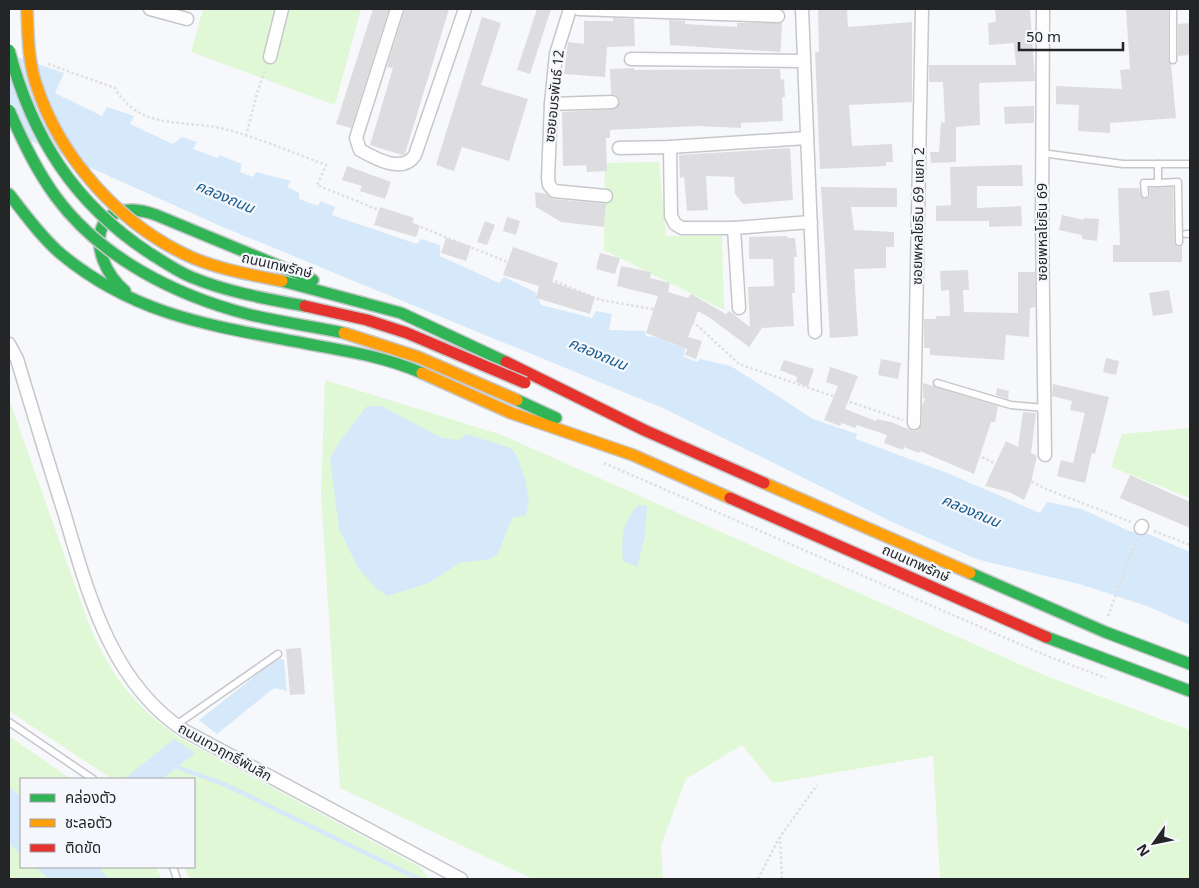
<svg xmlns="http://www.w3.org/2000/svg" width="1199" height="888" viewBox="0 0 1199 888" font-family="'Noto Sans','Noto Sans Thai',sans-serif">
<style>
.green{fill:#e1f8d7}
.water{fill:#d6e9fa}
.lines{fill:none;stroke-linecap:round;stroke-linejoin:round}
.stream{stroke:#d6e9fa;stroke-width:4.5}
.building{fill:#dddde0}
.lane-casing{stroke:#c6c7ca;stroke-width:9}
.street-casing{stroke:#c6c7ca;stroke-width:15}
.fast-casing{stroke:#c6c7ca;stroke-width:14}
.slow-casing{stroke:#c6c7ca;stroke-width:14}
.jam-casing{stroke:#c6c7ca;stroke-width:14}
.path{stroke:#dfdfe0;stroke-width:2.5;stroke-dasharray:2.5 2.5;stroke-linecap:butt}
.lane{stroke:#fefefe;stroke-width:6}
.street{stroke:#fefefe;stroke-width:12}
.fast{stroke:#30b455;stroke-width:11}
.slow{stroke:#ff9f0a;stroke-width:11}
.jam{stroke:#e5322d;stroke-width:11}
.fast-bridge-casing{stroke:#c6c7ca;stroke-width:14;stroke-linecap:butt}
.slow-bridge-casing{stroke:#c6c7ca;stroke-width:14;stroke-linecap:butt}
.jam-bridge-casing{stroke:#c6c7ca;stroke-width:14;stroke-linecap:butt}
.fast-bridge{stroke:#30b455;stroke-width:11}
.slow-bridge{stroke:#ff9f0a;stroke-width:11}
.jam-bridge{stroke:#e5322d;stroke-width:11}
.labels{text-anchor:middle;stroke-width:4.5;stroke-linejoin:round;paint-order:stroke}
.street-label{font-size:14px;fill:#242527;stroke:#f5f7fc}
.water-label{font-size:15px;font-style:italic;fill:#13598d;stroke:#f5f7fc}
</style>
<rect width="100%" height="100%" fill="#f6f8fb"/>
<g class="green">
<path d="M203,9h158l-26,96 -144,-53z"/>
<path d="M659,162l7,74h56l2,74 -120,-60 1,-87z"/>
<path d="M325,380l177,55 544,241 144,54v149h-250l-7,-123 -160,27 -31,-38 -56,34 -25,66 2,34h-130l-193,-91 -19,-292z"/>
<path d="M9,399l78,220c22,54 44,84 91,118l242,130 9,12h-239l-6,-12h10v-88h-82l-103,-68z"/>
<path d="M1190,428v70l-79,-31 11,-33z"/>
<path d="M9,736l62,43h-50v88h135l6,12h-153z"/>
</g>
<g class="water">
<path d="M9,54l55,19 -9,20 47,23 5,-9 27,9 -4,8 43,20 9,-7 15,5 -4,7 25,9 1,-3 23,9 -2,8 13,5 3,-5 35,9 -4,6 12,6v6l19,7 3,-5 14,6 -3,8 85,29 4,-5 19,6v11l59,27 5,-6 31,15 6,13 51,13 4,-7 16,3 -3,16 36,1 1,5 15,2 8,-2 -2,6 18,6 -1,9 14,5 2,-3 31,7 82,53 44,15 -1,5 91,34 93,40 7,-11 35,7 47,22 19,3 42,18v73l-43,-19 -68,-22 -103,-25 -86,-38 -225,-112 -447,-184 -209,-94z"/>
<path d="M367,406h14l61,32 17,2 7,-6 45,14 6,8 8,23 4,21 -3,15 -14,3 -14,36 -11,6 -26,2 -32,21 -42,13 -13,-10 -16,-18 -19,-39 -9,-71 8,-14z"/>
<path d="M638,505l9,1 -2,30 -8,31 -14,-6c-2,-21 -1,-40 15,-56z"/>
<path d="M278,658l6,2 3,31 -13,-3 -57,46 -18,-14z"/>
<path d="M174,739l21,14 -33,26h-38z"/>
<path d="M9,786l12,11v57l-12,-10z"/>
<path d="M35,867h64l9,12h-59z"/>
</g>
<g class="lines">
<path class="stream" d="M177,767l49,18 193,94"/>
</g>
<g class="building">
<path d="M373,9h16l-38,119 -15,-4z"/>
<path d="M405,9h44l-44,145 -3,1 -32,-10 23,-77 -6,-1z"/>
<path d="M537,9h14l-21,65 -13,-4z"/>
<path d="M818,9h29l1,18 64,-5v80l-63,3 3,41 40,-2 1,18h-7v4l-66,3 -5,-117h4z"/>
<path d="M995,9h35l5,72 -56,2 1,42 -24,2v35l-25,1 -1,-11h9l2,-30 4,1 -2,-41h-14v-17h87l-2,-22 -25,2 -1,-22 8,-1z"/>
<path d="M1126,9h42v51l3,4 5,54 -66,5v10l-32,-2 1,-26 -23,-1v-18l66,3 -2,-19 10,-1z"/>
<path d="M482,17l19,6 -20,62 47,14 -19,62 -47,-14 -8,24 -18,-6z"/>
<path d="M613,18l21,1 1,27 -28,1 -2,30 -41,-3 4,-32 16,2v-23h29z"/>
<path d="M669,20l16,1v3l52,3v-4h45l-1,23 -1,6 -110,-7z"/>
<path d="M1190,23v32l-12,1v-32z"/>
<path d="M634,68v2l146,-1 1,11 3,-1 1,18h-3l1,24 -42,2v5l-43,-2 -88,4v8h-4l1,33 -20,1 -1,-7 -23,1 -1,-54 54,-3 4,-8 -4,-6 -5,-1 -1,-25z"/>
<path d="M1034,106v17l-29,1 -1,-17z"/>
<path d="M790,148l3,52 -50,4 -8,-10 -1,-17 -28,-1 2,34 -21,1 -3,-34 -4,1 -1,-23z"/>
<path d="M1022,165l1,21h-46v22l44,-2 1,20 -33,1v-6h-53v-15l15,-1 -1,-38z"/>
<path d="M347,166l44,16 -6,17 -25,-8 2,-5 -20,-6z"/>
<path d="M821,187l76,1v19h-46l3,23 40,2v15h-8v21l-32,1 4,67 -28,2z"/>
<path d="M1173,187l1,55 3,5 5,-1v16h-69v-17h7l-2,-57h21l2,8 4,3 5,-3 -1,-8z"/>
<path d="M535,192l11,2 7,5 53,5 -2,23 -43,-5 -25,-15z"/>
<path d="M380,207l34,11 -2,5 8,3 -4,11 -42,-12z"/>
<path d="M1062,215l22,5v-2l15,1 -2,22 -15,-2v-4l-23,-5z"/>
<path d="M507,217l13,4 -4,14 -13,-4z"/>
<path d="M485,221l10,4 -8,20 -10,-3z"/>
<path d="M787,236l1,2h7l2,19h-3l1,36h-3l2,33 -32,2 -13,19 -39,-29 -12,-7 -10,26 14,4 -6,18 -11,-4 2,-6 -41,-16 12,-37 -41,-10 4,-20 30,6 -1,6 20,5 -2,9 20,6 3,-4 35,20 3,-3 21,16 -2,-40 26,-1 -1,-27h-24v-22z"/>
<path d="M446,238l25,8 -5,15 -25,-8z"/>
<path d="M513,247l45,16 -6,19 43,15 -5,17 -54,-16 3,-12 -36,-11z"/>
<path d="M600,253l20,5 -5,16 -19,-5z"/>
<path d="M968,270l1,20h-6l1,22 54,1v-41h17v35l-5,1 -1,29 -23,-2 -2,25 -74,-5v-7h-6v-29h12v-3h14l-1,-26 -8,1 -1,-20z"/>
<path d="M1169,290l4,23 -20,3 -4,-23z"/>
<path d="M1106,358l13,3 -3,14 -13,-3z"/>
<path d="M881,359l20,4 -3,16 -20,-4z"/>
<path d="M784,360l30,9 -6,18 -12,-5 1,-5 -17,-7z"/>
<path d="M830,367l28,9 -13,33 31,12 1,-2 14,3 22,9 5,-1 4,-6v-18l3,-7 -2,-1v-15l75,23 -3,16h-4l-17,52 -54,-23 -1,2 -15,-6 -1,3 -19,-7 3,-8 -30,-10 -2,3 -13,-5 -2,3 -16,-6 14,-34 -12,-4z"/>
<path d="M1053,384l56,13 -14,57 -3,-1 -7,30 -28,-7 4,-16 12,3 12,-50 -15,-3 2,-9 -20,-5z"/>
<path d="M997,388l12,3 -1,8 -12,-4z"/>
<path d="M1023,412l13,1 -5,40 6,3 -6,27 -7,17 -15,-8 -24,-6 21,-45 12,6z"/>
<path d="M1130,475l60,27v26l-70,-30z"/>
<path d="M301,648l4,46 -15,1 -4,-46z"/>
</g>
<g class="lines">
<g class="lane-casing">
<g id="lane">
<path d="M1173,9v51"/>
<path d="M1042,153l81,11h67"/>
<path d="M1158,183l20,-1 1,60"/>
<path d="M1145,194l-1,-11h14v-19"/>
<path d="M1186,234h4"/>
<path d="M937,383l74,22 34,3"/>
<path d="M9,722l84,57"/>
<path d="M176,725l102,-71"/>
<path d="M173,867l4,12"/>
</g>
</g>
<g class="street-casing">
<g id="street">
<path d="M150,9l37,10"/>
<path d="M397,9l-41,129 4,12c16,9 43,24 55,5l50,-146"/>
<path d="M570,9l-14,45 -5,50 -3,74 1,7 5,6 52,5"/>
<path d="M579,9l199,7"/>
<path d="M802,9l13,323"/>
<path d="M1043,9l-1,212 3,234"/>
<path d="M270,57l12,-48"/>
<path d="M631,59l173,2"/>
<path d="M551,104l61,-2"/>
<path d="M670,147l1,69 4,8 7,4h52l77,-6"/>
<path d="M619,148l51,-1 137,-9"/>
<path d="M734,228l5,80"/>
<path d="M9,344l8,15c15,50 30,100 46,150 24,80 46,173 122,222l276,148"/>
<path d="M914,423l8,-414"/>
<path d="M1141,528l1,-2"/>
</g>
</g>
<g class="fast-casing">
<g id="fast">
<path d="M9,194c16,20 32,43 52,60 76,63 154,72 247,90 39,7 78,13 114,29"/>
<path d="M282,281l119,32 105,49"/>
<path d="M125,291c-41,-36 -34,-99 31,-76l157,65"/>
<path d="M517,400l39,18"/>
<path d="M970,573l135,59 85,32"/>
<path d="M1046,637l144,54"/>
</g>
</g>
<g class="slow-casing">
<g id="slow">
<path d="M422,373l89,40 122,42 97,43"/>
<path d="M764,483l206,90"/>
</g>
</g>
<g class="jam-casing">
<g id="jam">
<path d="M506,362l138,68 120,53"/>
<path d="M730,498l316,139"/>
</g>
</g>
<g class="path">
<path d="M48,64l67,24c26,45 73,30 113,42 33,9 66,23 98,35l-9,20 284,115 85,15 53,49 164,56"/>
<path d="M246,136l11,-43 9,-25"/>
<path d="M924,428l122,61 85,33"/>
<path d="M604,463l443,193 59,22"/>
<path d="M1154,531l36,14"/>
<path d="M1108,616l29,-77"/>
<path d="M758,879l21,-41"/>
<path d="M782,879l-2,-42 37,-52"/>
</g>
<use href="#lane" class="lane"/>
<use href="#street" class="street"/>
<use href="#fast" class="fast"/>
<use href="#slow" class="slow"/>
<use href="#jam" class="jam"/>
<g class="fast-bridge-casing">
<g id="fast-bridge">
<path d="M9,50c23,87 65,154 142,204 13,8 26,17 40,23 36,15 76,22 114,29"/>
<path d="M9,110c13,30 27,60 47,87 45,61 119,98 191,117 32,8 65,12 97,19"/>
</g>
</g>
<g class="slow-bridge-casing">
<g id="slow-bridge">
<path d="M27,9c1,26 1,51 9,75 24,75 86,143 157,174 29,12 59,17 89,23"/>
<path d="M344,333l74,24 99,43"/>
</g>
</g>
<g class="jam-bridge-casing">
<path id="jam-bridge" d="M305,306l62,14 40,13 118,50"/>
</g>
<use href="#fast-bridge" class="fast-bridge"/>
<use href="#slow-bridge" class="slow-bridge"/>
<use href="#jam-bridge" class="jam-bridge"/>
</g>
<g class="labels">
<g class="street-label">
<text transform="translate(554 96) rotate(-84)" y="5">ซอยอมรพันธ์ 12</text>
<text transform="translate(918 216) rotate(-89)" y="5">ซอยพหลโยธิน 69 แยก 2</text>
<text transform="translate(1042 232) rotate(-90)" y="5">ซอยพหลโยธิน 69</text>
<text transform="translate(277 265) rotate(13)" y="5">ถนนเทพรักษ์</text>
<text transform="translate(916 563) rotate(24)" y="5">ถนนเทพรักษ์</text>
<text transform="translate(225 752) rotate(29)" y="5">ถนนเทวฤทธิ์พันลึก</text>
</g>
<g class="water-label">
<text transform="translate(225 197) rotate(23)" y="5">คลองถนน</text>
<text transform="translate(598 354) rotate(23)" y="5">คลองถนน</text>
<text transform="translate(971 511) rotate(23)" y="5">คลองถนน</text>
</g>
</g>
<rect width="1199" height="888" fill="none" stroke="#242527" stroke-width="20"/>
<rect x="20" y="778" width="175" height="90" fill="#f5f7fc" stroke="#a1a3a7"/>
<rect x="30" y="794" width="25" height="8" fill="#30b455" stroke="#a1a3a7"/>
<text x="65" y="803" font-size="15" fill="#242527">คล่องตัว</text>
<rect x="30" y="819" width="25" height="8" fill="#ff9f0a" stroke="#a1a3a7"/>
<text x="65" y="828" font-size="15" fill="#242527">ชะลอตัว</text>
<rect x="30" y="844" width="25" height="8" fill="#e5322d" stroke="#a1a3a7"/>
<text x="65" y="853" font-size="15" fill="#242527">ติดขัด</text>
<g transform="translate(1154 843) rotate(237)" stroke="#f5f7fc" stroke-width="4" paint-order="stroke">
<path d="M0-4L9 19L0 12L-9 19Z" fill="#242527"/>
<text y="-8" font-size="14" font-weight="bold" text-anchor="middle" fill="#242527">N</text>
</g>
<path d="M1019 42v8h104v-8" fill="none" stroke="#242527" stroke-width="2.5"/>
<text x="1026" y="42" font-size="15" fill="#242527" stroke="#f5f7fc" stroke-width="4" paint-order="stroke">50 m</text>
</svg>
